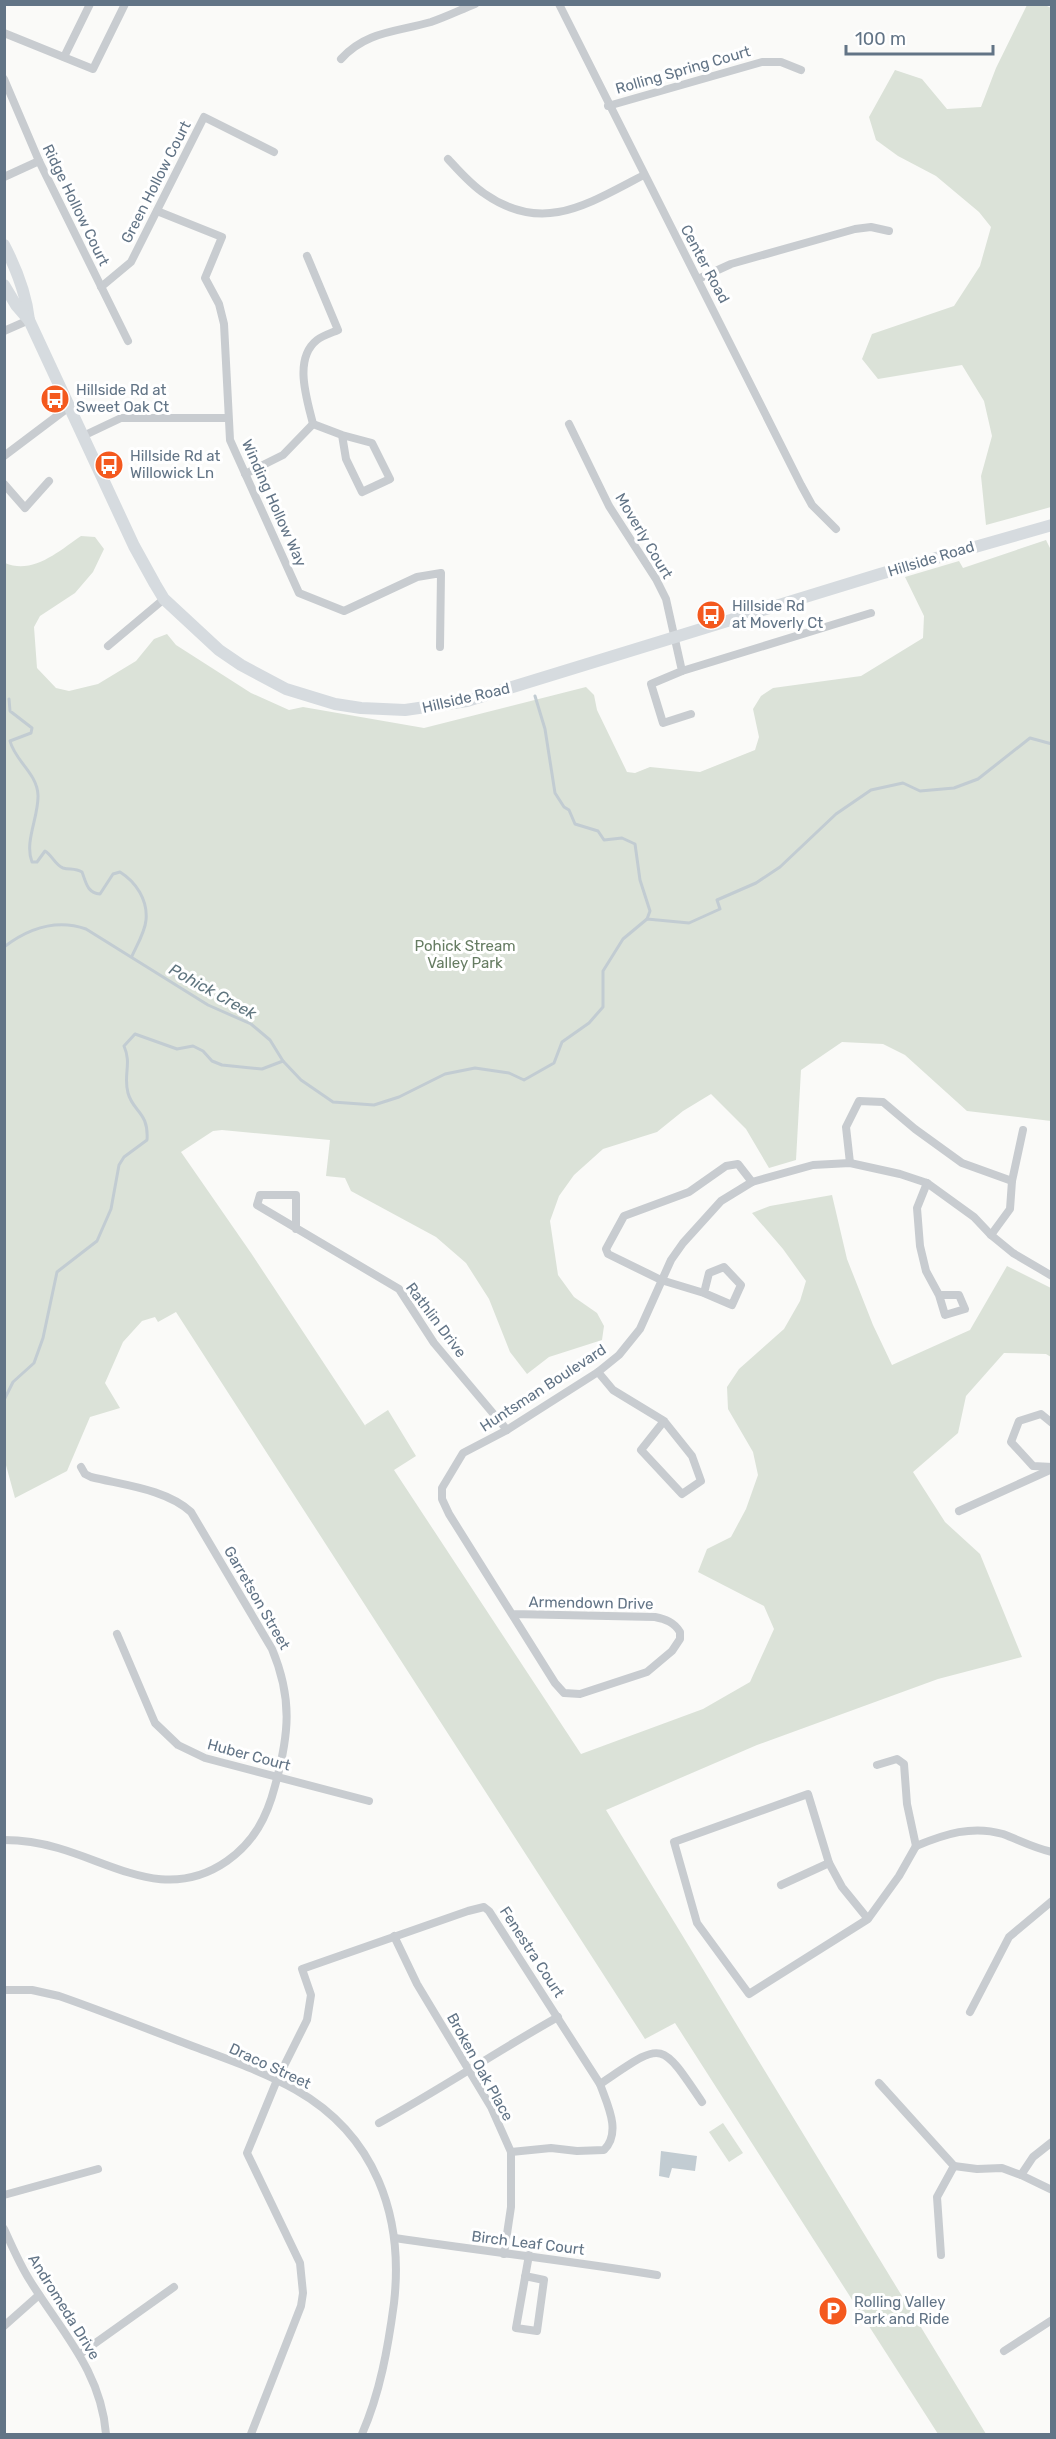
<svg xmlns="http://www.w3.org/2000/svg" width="1056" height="2439" viewBox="0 0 1056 2439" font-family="Rubik,sans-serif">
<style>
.green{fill:#dbe2d8}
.water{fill:#c2ccd2}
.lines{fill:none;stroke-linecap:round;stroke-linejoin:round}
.stream{stroke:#c2ccd2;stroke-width:3}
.street{stroke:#c8ccd0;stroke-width:8}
.secondary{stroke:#d6dbdf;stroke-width:12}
.labels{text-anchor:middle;stroke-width:6;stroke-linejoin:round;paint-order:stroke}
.street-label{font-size:15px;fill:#627486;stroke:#fff}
.poi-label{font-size:15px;fill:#627486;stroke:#fff;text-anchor:start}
.park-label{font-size:15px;fill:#667c62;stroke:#fff}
.water-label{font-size:16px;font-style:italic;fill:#5e747e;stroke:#fff}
</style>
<rect width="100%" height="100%" fill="#fafaf8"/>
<g class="green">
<path d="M1027,5h18l6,3v499l-65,18 -5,-49 11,-40 -8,-35 -22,-36 -84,14 -16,-20 10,-25 82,-28 26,-40 11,-39 -12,-15 -43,-36 -38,-20 -22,-16 -7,-23 26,-47 27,9 25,30 34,-2 15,-39z"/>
<path d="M81,536l14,1 9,12 -11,23 -18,21 -35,23 -6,11 3,41 19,20 13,3 29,-7 38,-23 18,-22 13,-5 9,11 75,48 38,17 14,-3 121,21 162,-41 8,8 3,15 30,62 8,1 15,-6 50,5 55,-22 4,-13 -6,-28 8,-13 12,-8 88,-12 62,-38 1,-22 -19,-39 54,-16 4,7 83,-28 5,10v571l-84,-10 -62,-56 -22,-11 -41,-2 -41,28 -5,90 -27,8 -23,-39 -35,-35 -28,17 -26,21 -54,17 -29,26 -15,21 -9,25 8,54 16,22 23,16 7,13 -2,14 -53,17 -22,17 -17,-22 -21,-53 -23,-36 -30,-26 -85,-46 -6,-13 -19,-2 4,-36 -108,-10 -9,1 -32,21 70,101 115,174 -1,-2 23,-15 28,46 -22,14 187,284 122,-45 47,-27 24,-53 -10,-23 -66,-34 9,-23 24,-12 15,-28 12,-34 -5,-23 -25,-43 -1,-22 12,-18 45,-40 16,-28 6,-20 -23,-32 -31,-36 18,-7 62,-11 15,64 26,66 19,40 78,-35 37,-64 44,22v69l-5,-3 -42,-1 -38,43 -8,37 -45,39 32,50 35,32 42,103 -84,22 -181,66 -151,65 380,624h-48l-263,-411 -30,16 -469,-727 -18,10 -3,-5 -13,4 -19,21 -18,41 15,25 -30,9 -23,54 -52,27 -11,-40 1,-895c28,12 54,-12 76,-27z"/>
<path d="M723,2123l20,30 -14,9 -20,-30z"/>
</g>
<path class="water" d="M661,2151l36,5 -2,15 -23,-3 -3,10 -10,-2z"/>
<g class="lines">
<g class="stream">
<path d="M535,696l10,33 10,64 9,14 5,3 6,14 23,7 6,9 18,-2 13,6 5,36 10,31 -3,8"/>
<path d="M9,699l1,12 22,17 -1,5 -21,8c5,20 27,32 28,54 1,21 -14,47 -6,67h5l8,-11c7,4 10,14 18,17 7,2 12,0 19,4 4,10 5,21 18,22l13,-20 7,-2c16,10 28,28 26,48 -1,12 -9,25 -14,36"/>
<path d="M4,947c25,-19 53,-28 82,-18l122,76 43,19 19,16 13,21 18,19 32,22 41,3 25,-8 46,-23 30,-6 34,5 15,7 30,-17 8,-21 27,-19 14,-16v-36l20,-32 24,-20 42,4 31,-14 -3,-9 39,-17 24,-16 56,-53 35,-24 32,-7 17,8 34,-3 24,-9 52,-41 22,6"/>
<path d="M4,1400l9,-18 21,-19 9,-25 14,-66 40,-31 14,-32 8,-44 5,-8 23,-17c2,-28 -14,-28 -19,-47 -5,-18 4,-29 -4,-47l11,-12 42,15 16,-3 10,5 9,10 10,4 40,4 21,-8"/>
</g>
<g class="street">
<path d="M559,4l242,481 11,20 24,24"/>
<path d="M4,33l89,36 32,-65"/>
<path d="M64,57l26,-53"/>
<path d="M341,59c25,-28 56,-27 90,-37 15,-5 29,-12 44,-18"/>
<path d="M4,79l35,82 89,180"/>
<path d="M608,106l154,-44h19l20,8"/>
<path d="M448,159c11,12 23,26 37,35 59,41 104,9 159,-19"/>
<path d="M4,177l35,-16"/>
<path d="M157,211l65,26 -17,41 14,26 5,20 6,116 69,153 45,18 73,-34 24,-4 -1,74"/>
<path d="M307,256l31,74c-7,3 -16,6 -21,10 -24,19 -10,59 -4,84"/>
<path d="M698,279l33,-15 124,-35 16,-2 18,4"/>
<path d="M101,287l30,-25 73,-145 70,35"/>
<path d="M4,331l25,-11"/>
<path d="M313,424l29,11 4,24 16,33 28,-13 -18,-36 -30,-8"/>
<path d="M569,424l40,82 47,73 10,20 16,72 -31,13 12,39 28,-9"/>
<path d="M83,436l38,-18h107"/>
<path d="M4,456l65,-49"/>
<path d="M245,474l38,-19 30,-31"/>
<path d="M4,484l21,24 24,-27"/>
<path d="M108,646l56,-47"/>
<path d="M682,671l189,-58"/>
<path d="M850,1163l-4,-36 13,-26 24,1 32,27 47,34 50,18 11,-51"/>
<path d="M927,1183l-10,25 3,38 6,25 13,24 6,20 20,-6 -6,-14h-20"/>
<path d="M296,1229v-34h-36l-3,10 142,84 35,54 73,87"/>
<path d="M991,1235l19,-26 2,-28"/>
<path d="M704,1293l5,-20 15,-6 17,18 -9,20 -28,-12 -43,-13 -53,-26 -2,-5 18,-33 65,-24 37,-26 12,-2 14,18"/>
<path d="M598,1372l15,18 51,31 -23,29 41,44 19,-13 -9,-25 -28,-35"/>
<path d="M1052,1423l-11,-9 -22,7 -8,21 22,24 19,1"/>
<path d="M959,1511l93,-42"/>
<path d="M512,1614l143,3c10,2 19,5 25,15v7l-8,12 -25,21 -67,22 -16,-1 -9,-10 -106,-169 -7,-15v-11l21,-35 44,-23 91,-58 21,-17 21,-26 31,-69 12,-17 38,-42 31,-19 61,-17 37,-2 50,11 27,9 47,34 17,18 22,18 39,23"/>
<path d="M117,1634l38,89 23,22 27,13 164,43"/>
<path d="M877,1765l20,-6 7,5 3,40 9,42"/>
<path d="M4,1840c19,0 37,3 54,8 59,17 110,54 169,13 27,-19 40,-44 48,-75 14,-51 18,-87 -3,-137l-81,-137c-25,-23 -68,-27 -100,-35l-6,-3 -4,-7"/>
<path d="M916,1846c29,-12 56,-21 87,-12 16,6 31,14 49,18"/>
<path d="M781,1885l48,-22"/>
<path d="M868,1919l-26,-32 -13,-24 -21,-69 -134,48 23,81 52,71 119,-75 31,-43 17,-30"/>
<path d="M394,1936l23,48 74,123 20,45v55l-7,47"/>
<path d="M4,1990h28l27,6c46,16 91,34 136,51 34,13 70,25 101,43 79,45 108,125 98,213 -6,45 -14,90 -32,131"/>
<path d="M970,2012l39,-75 43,-36"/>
<path d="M879,2083l75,83"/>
<path d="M600,2084c63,-42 59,-46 102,18"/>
<path d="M379,2123c61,-33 118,-72 179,-106"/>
<path d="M954,2166l23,3 25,-1 19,7 12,-18 19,-15"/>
<path d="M1021,2175l31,15"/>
<path d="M4,2195l94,-26"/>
<path d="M4,2229c8,17 15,34 25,50 32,52 72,92 77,155"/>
<path d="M395,2238c88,13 175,23 262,37"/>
<path d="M941,2255l-4,-58 17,-31"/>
<path d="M525,2276l19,4 -7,51 -21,-3 13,-73"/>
<path d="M4,2326l35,-31"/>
<path d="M1004,2351l48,-31"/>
<path d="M80,2354l94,-67"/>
<path d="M251,2434l50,-128 2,-13 -3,-30 -53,-110 30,-73 30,-60 4,-25 -9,-26 166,-58 16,-4 5,4 111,173c7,20 22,48 4,66l-27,1 -26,-3 -40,4"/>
</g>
<g class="secondary">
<path d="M4,245c12,23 22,48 25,75"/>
<path d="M4,285l12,20 13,15 105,226 21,38 9,15 55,51 22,15 45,24 49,15 26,4 44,2 62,-9 413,-127 172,-49"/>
</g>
</g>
<defs>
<g id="bus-disc" transform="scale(1.5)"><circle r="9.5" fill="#f4591e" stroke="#fff"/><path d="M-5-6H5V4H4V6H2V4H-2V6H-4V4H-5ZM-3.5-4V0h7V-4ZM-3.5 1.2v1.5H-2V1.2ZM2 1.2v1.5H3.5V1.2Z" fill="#fff"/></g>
<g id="parking-disc" transform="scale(1.5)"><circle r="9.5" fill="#f4591e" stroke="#fff"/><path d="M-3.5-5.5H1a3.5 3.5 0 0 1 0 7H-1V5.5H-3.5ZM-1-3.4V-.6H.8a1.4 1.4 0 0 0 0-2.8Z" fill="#fff"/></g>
</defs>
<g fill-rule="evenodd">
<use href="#bus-disc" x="55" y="399"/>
<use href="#bus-disc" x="109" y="465"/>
<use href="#bus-disc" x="711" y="615"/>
<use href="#parking-disc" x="833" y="2311"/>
</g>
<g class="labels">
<g class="street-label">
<text transform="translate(683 70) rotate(-16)" y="5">Rolling Spring Court</text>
<text transform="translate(156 182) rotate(-63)" y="5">Green Hollow Court</text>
<text transform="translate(76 205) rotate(64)" y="5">Ridge Hollow Court</text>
<text transform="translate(705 264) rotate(62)" y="5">Center Road</text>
<text transform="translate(274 503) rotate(66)" y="5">Winding Hollow Way</text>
<text transform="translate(644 536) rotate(59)" y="5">Moverly Court</text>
<text transform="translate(931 559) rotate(-17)" y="5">Hillside Road</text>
<text transform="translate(466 698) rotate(-13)" y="5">Hillside Road</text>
<text transform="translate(436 1320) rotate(53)" y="5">Rathlin Drive</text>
<text transform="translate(543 1388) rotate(-33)" y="5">Huntsman Boulevard</text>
<text transform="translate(257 1598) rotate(60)" y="5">Garretson Street</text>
<text transform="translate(591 1603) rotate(1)" y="5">Armendown Drive</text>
<text transform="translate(249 1755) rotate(15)" y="5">Huber Court</text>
<text transform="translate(532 1952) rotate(57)" y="5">Fenestra Court</text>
<text transform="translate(270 2066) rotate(25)" y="5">Draco Street</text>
<text transform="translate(480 2067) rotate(61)" y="5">Broken Oak Place</text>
<text transform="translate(528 2243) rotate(7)" y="5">Birch Leaf Court</text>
<text transform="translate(64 2307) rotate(58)" y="5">Andromeda Drive</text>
</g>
<g class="poi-label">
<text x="76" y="395">Hillside Rd at<tspan x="76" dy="17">Sweet Oak Ct</tspan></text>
<text x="130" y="461">Hillside Rd at<tspan x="130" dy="17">Willowick Ln</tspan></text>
<text x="732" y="611">Hillside Rd<tspan x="732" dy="17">at Moverly Ct</tspan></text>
<text x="854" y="2307">Rolling Valley<tspan x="854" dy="17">Park and Ride</tspan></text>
</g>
<g class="park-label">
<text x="465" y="951">Pohick Stream<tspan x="465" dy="17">Valley Park</tspan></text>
</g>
<g class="water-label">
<text transform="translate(213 991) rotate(29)" y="6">Pohick Creek</text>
</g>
</g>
<rect width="1056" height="2439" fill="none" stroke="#627486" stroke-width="12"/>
<path d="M846 45v9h147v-9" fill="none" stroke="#627486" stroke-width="3"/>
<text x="855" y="45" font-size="18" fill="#627486" stroke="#ffffff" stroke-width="4.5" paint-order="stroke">100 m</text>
</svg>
